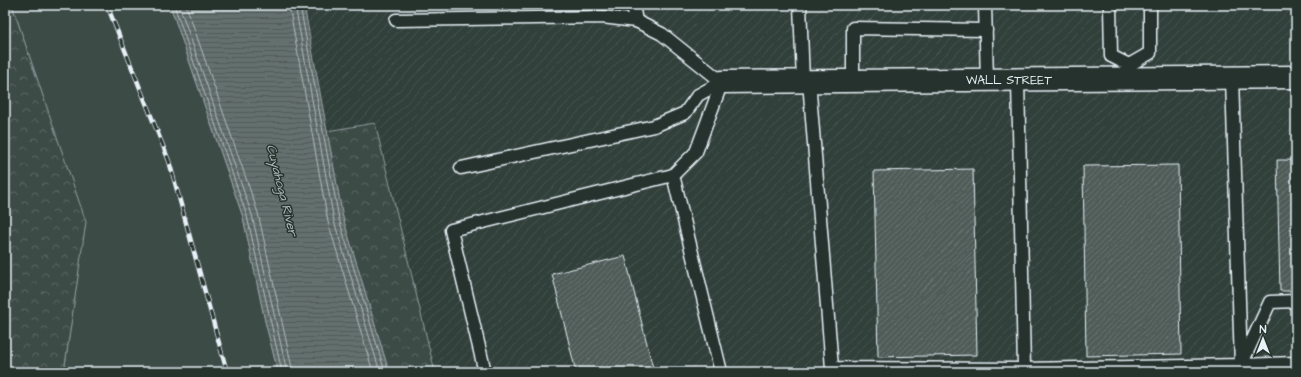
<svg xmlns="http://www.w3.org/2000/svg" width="1301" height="377" viewBox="0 0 1301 377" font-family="'Architects Daughter',sans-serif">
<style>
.industrial{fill:url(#industrial-furrows)}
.grass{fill:#3e4b47;stroke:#939ea0}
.forest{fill:url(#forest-crowns);stroke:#939ea0}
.water{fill:url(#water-rules);stroke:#98a3a5}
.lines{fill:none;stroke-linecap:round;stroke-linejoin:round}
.shore{stroke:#b3bdc0;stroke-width:1}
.building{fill:url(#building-hatch);stroke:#e8f1f8}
.service-casing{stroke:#e8f1f8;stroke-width:15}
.minor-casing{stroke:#e8f1f8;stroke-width:25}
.service{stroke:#26332d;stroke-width:12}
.minor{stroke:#26332d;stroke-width:22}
.rail-casing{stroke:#e8f1f8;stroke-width:4.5}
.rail{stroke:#26332d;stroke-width:3;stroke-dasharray:9;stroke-linecap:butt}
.labels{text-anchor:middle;stroke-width:3;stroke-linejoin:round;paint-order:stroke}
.street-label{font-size:12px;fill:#e8f1f8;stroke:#26332d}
.water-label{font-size:13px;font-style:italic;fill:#b3bdc0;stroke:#26332d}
</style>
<defs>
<pattern id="industrial-furrows" width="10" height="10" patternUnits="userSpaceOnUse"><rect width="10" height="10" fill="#333f3a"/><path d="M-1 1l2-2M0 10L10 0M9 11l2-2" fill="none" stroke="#47524e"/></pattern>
<pattern id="forest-crowns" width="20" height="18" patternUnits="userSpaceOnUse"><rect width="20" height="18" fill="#3e4b47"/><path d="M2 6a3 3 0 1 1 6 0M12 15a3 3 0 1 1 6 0" fill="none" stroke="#5a6562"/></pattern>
<pattern id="water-rules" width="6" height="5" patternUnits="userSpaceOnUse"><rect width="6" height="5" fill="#636f6d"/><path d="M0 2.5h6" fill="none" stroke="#535a5a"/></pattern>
<pattern id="building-hatch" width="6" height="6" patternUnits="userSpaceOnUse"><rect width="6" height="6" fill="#505c59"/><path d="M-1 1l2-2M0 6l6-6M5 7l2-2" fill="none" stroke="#697472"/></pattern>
</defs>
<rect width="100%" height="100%" fill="#26332d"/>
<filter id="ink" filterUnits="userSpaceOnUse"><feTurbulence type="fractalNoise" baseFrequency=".025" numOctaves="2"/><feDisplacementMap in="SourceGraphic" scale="8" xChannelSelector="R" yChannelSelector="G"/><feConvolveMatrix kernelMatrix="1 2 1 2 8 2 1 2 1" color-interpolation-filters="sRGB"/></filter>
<g filter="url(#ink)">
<path class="industrial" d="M304,5h992v367h-861l-60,-249 -48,8z"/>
<path class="grass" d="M12,5h158l73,212 22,104 13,51h-214l21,-150z"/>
<g class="forest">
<path d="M5,5h7l74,217 -22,150h-59z"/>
<path d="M375,123l60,249h-46l-46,-154 -16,-87z"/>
</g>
<path class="water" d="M170,5h134l39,213 46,154h-111l-13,-51 -22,-104z"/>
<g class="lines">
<g class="shore">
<path d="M174,5l73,211 35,156"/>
<path d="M179,5l73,210 35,157"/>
<path d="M186,5l72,208 35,159"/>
<path d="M289,5l39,217 45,150"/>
<path d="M295,5l39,216 46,151"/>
<path d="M300,5l39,214 46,153"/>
</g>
</g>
<g class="building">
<path d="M1277,160h19v131h-16z"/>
<path d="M1178,165l3,189 -95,2 -3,-190z"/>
<path d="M973,169l4,186 -99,2 -4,-186z"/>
<path d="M625,256l29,116h-78l-24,-98z"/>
</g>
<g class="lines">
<g class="service-casing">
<g id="service">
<path d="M633,5l3,16"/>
<path d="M800,5l3,76"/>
<path d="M985,5l2,75"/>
<path d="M1110,5l1,51 18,9v14"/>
<path d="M396,20l206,-3 34,4 26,13 60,48"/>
<path d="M1129,65l21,-12v-48"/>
<path d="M1018,80l6,289 217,-4 -9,-287"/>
<path d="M809,81l23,287 192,1"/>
<path d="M853,81v-53l133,2"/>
<path d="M461,168l193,-42 31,-13 13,-18 24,-13"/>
<path d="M673,175l48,197"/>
<path d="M1296,301l-26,1 -29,63 55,-2"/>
<path d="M485,372l-34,-142 222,-55 23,-23 26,-70"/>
</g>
</g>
<g class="minor-casing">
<path id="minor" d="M722,82l574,-5"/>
</g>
<use href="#service" class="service"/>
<use href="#minor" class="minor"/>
<g class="rail-casing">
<path id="rail" d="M107,5l62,156 58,211"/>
</g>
<use href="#rail" class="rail"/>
</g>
</g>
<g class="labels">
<g class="street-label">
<text x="1009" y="84">WALL STREET</text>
</g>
<g class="water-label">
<text transform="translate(283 190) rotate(76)" y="5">Cuyahoga River</text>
</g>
</g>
<rect width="1301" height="377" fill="none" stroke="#26332d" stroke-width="20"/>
<rect x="10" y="10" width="1281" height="357" fill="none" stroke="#e8f1f8" stroke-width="1.5" filter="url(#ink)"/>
<g transform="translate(1263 339)" stroke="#26332d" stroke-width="3" paint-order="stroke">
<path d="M0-3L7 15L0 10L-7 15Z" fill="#e8f1f8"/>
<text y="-6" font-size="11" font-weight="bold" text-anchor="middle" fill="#e8f1f8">N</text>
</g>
</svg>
